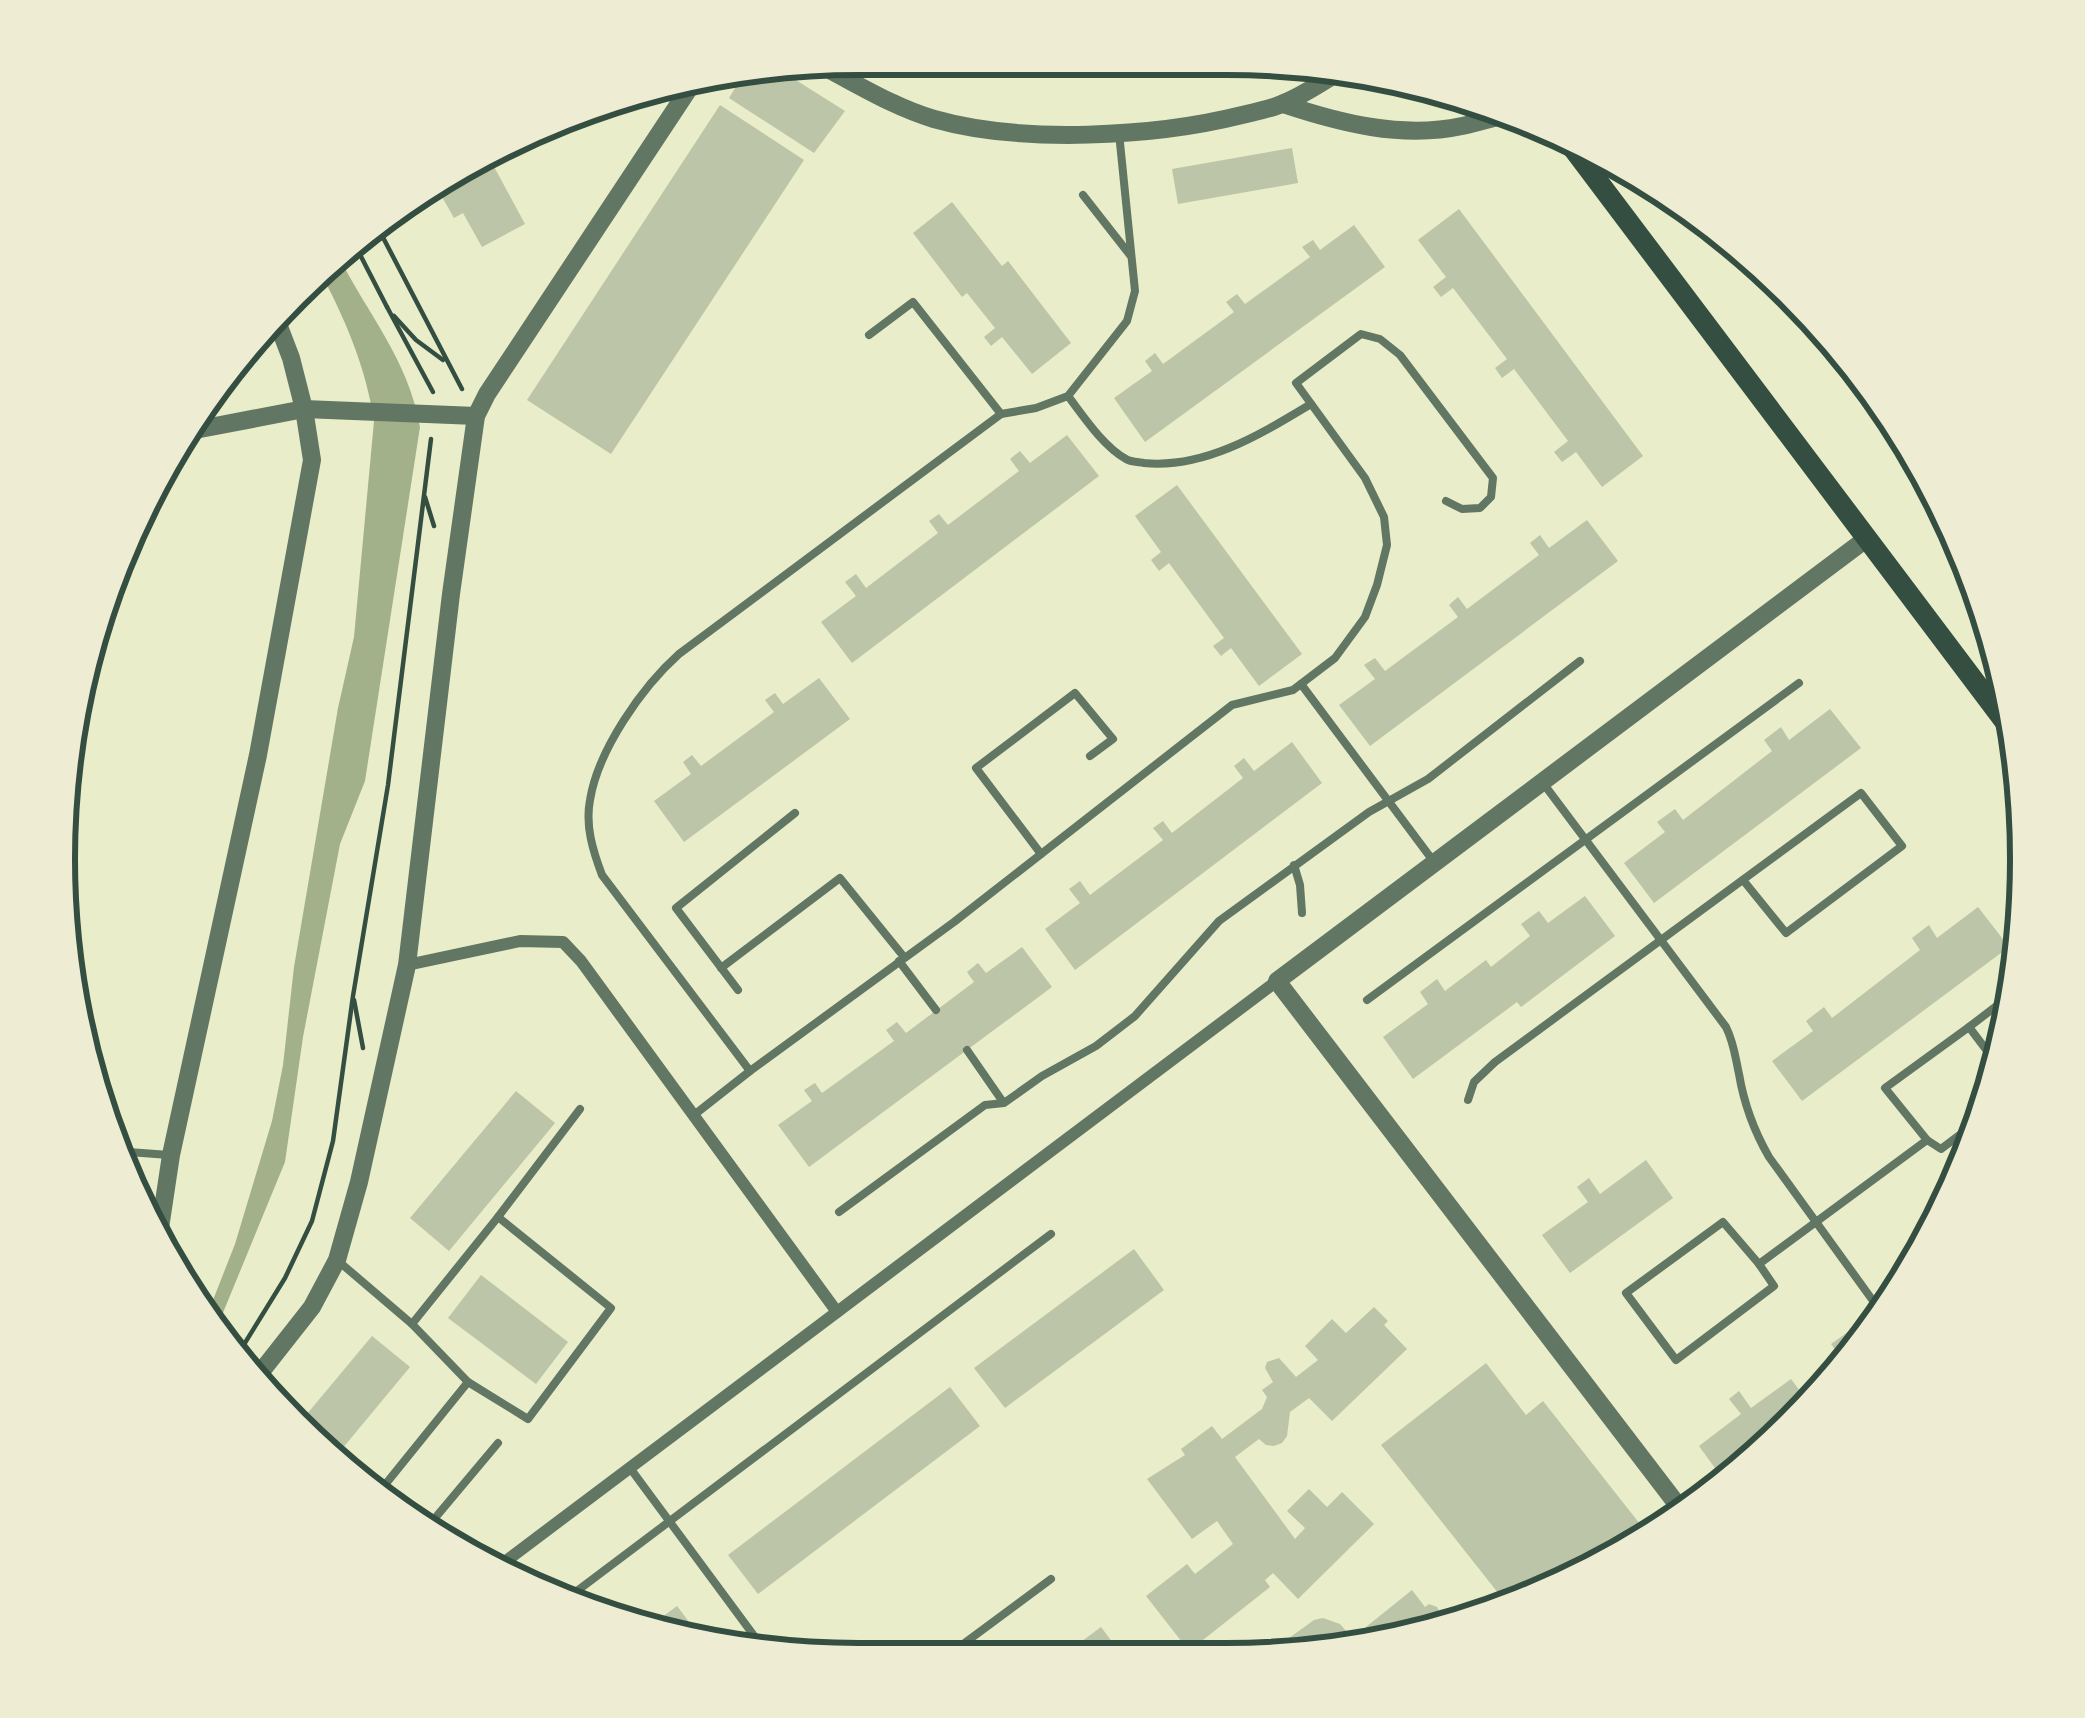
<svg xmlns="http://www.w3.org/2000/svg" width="2085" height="1718" viewBox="0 0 2085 1718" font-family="'Varela Round',sans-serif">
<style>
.water{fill:#a3b18a}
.building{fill:#bcc5a7}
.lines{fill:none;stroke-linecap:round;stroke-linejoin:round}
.path{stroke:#344e41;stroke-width:4.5}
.service{stroke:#617663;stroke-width:8}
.minor{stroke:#617663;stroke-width:12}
.tertiary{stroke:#617663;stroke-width:18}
.secondary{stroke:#344e41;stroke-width:21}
.rim{fill:none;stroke:#344e41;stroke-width:6}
</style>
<rect width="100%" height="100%" fill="#e9edc9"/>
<path class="water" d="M337,253c30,61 71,105 83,174l-55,354 -25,63 -37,193 -18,125 -72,175 -9,-14 31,-79 37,-123 11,-56 11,-98 44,-259 16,-71 20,-216c-8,-54 -30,-105 -56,-153z"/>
<g class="building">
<path d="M1058,55h42l-24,20z"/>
<path d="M783,72l62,39 -31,42 -85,-55 11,-18z"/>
<path d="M720,105l84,55 -193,294 -84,-54z"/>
<path d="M1292,148l6,35 -120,21 -6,-35z"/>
<path d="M485,150l40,74 -43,23 -19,-34 -9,5 -16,-28 10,-5 -6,-12 15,-11z"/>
<path d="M952,202l50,64 6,-5 63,82 -39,31 -30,-37 -11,9 -7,-9 11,-9 -28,-35 -5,4 -49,-64z"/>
<path d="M1459,209l184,247 -41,31 -26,-35 -14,10 -8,-10 14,-11 -54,-72 -12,9 -7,-10 12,-9 -54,-71 -12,9 -8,-10 13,-10 -28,-37z"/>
<path d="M1354,225l31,42 -240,175 -31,-44 38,-27 -7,-10 10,-8 8,11 71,-52 -8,-10 11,-8 8,10 65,-47 -8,-10 11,-7 7,10z"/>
<path d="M1067,435l32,41 -247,187 -31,-41 35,-26 -11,-14 11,-8 10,14 72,-55 -9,-12 10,-7 9,11 71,-54 -9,-12 10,-8 10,12z"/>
<path d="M1177,485l125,169 -43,32 -28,-38 -10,8 -8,-10 11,-8 -55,-75 -10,8 -8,-11 10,-8 -26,-36z"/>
<path d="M1587,520l31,41 -248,185 -31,-41 36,-26 -11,-14 11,-7 10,13 73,-54 -9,-12 9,-8 9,12 72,-54 -9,-12 10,-8 9,13z"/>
<path d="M819,678l31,41 -166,123 -30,-41 37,-27 -8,-12 9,-7 9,11 73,-54 -9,-12 10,-7 8,11z"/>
<path d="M1830,709l31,39 -207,155 -30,-40 41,-31 -8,-10 18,-13 8,11 89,-69 -8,-11 17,-13 8,13z"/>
<path d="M1292,742l30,41 -247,187 -30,-41 35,-26 -11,-14 11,-8 10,14 73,-55 -10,-12 10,-7 9,12 71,-55 -9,-12 10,-8 10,13z"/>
<path d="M1585,896l30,40 -94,71 -4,-5 -104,77 -30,-42 45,-33 -8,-12 17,-13 8,12 41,-31 5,7 39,-31 -9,-12 18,-13 9,12z"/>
<path d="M1978,907l31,40 -207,154 -30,-40 41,-30 -7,-10 18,-14 8,11 88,-68 -8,-12 17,-13 8,13z"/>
<path d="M1022,947l30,40 -243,180 -31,-42 34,-24 -8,-11 11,-7 7,10 72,-52 -8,-11 11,-8 9,11 68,-51 -7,-10 11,-9 8,10z"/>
<path d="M516,1091l39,32 -106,128 -39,-33z"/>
<path d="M1646,1160l27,38 -103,75 -28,-38 46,-33 -11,-15 12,-9 11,16z"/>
<path d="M1134,1249l30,41 -159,118 -31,-40z"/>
<path d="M481,1275l87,67 -32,42 -88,-66z"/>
<path d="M1374,1307l14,14 -4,4 23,24 -75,72 -23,-23 -19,14 -3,24 -5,7 -8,3 -8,-1 -7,-6 -24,18 60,82 10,-11 -18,-17 22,-22 18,18 15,-15 32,32 -76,75 -25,-26 -8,7 5,7 -81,64 -43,-55 41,-32 8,10 38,-30 -16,-23 -25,18 -45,-60 38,-24 -4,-6 31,-23 10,13 40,-30 5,-12 -5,-7 11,-8 -8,-14 2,-6 12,-4 17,19 22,-17 -13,-14 27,-27 14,14z"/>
<path d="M1852,1329l12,16 -16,21 -17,-22z"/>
<path d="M372,1336l38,31 -78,94 -35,-35z"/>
<path d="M1486,1363l40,52 17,-14 108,137 -70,43 -71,27 -129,-163z"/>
<path d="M1791,1379l21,28 -84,79 -29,-40 42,-32 -12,-15 10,-8 12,17z"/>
<path d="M950,1387l30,39 -222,168 -30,-39z"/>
<path d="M1412,1590l13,17 4,-3 8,3 7,14 1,11 -64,13 -15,-18z"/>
<path d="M677,1606l30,40 -66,-13z"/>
<path d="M1323,1618l17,6 7,8 -5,4 10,14 -74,12h-22l58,-42z"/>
<path d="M1101,1627l26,35h-73z"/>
</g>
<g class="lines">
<g class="path">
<path d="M376,224l86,165"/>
<path d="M353,241l34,66"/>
<path d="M387,307l46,85"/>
<path d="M394,316l22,24 27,20"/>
<path d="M425,497l9,29"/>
<path d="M354,1000l9,48"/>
<path d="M235,1359l50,-81 27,-57 21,-80 20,-145 35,-211 43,-346"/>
</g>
<g class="service">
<path d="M1083,195l47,60"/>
<path d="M869,335l44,-33 88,112"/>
<path d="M1068,396c16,21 35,50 58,63 4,3 13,3 18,4 61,6 117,-29 167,-59"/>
<path d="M1301,684l133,178"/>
<path d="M1543,783l183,244c8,16 9,29 13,47 5,30 15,57 30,83l115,159"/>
<path d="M1041,854l-65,-86 99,-75 38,46 -23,17"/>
<path d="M1294,865l6,20 2,28"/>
<path d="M899,961l37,49"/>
<path d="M721,968l119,-90 64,79"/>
<path d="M738,990l-62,-82 119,-95"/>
<path d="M1367,1000l432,-317"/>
<path d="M1969,1027l34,-26"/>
<path d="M967,1050l36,52"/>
<path d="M750,1071l-148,-196c-9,-24 -17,-49 -12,-75 8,-50 52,-113 89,-146l322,-240 35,-6 32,-12 59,-75 8,-30 -16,-158"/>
<path d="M1468,1100l6,-18 21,-20 366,-269 41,53 -116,87 -43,-53"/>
<path d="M1990,1112l-49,37 -14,-9 -42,-52 84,-61 31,41"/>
<path d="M694,1115l56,-44 204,-149 278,-217 61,-15 42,-32 30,-41 12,-32 10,-40 -3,-28 -19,-39 -69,-95 65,-49 19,5 20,16 93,123 -2,19 -11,11 -18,1 -16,-8"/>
<path d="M115,1151l54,4"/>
<path d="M839,1212l146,-107 19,-2 38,-27 54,-30 39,-30 84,-95 150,-109 59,-33 152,-118"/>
<path d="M498,1217l82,-108"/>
<path d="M1723,1222l36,42 15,22 -98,74 -50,-67z"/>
<path d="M337,1260l75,64 56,58 -88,109 45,39 -1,2"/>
<path d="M1759,1264l168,-124"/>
<path d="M412,1324l86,-107 113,91 -83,111 -60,-37"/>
<path d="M630,1468l139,188"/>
<path d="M425,1530l73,-87"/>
<path d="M561,1603l490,-369"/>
<path d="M939,1662l112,-83"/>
</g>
<g class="minor">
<path d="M407,965l113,-24 43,1 18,19 256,351"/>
<path d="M490,1573l787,-592"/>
</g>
<g class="tertiary">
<path d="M810,60c41,20 80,46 124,59 88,25 220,18 308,-4 15,-4 31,-6 44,-13 19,-8 38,-21 56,-32"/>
<path d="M1283,104c57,19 119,35 179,22 19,-4 38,-10 56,-15"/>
<path d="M179,433l125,-24 172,7"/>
<path d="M157,1248l14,-93 87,-400 54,-295 -8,-51 -13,-51 -18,-47"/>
<path d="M253,1382l59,-75 25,-47 22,-78 48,-217 44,-371 25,-178 11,-22 211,-319"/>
<path d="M1686,1516l-409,-535 589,-442"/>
</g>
<path class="secondary" d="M1557,127l461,612"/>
</g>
<path d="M0 0H2085V1718H0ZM859 75H1226A784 784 0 0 1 2010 859V859A784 784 0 0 1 1226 1643H859A784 784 0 0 1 75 859V859A784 784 0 0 1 859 75Z" fill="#eeecd3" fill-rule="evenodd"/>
<path class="rim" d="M859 75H1226A784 784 0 0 1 2010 859V859A784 784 0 0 1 1226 1643H859A784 784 0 0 1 75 859V859A784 784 0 0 1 859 75Z"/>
</svg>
